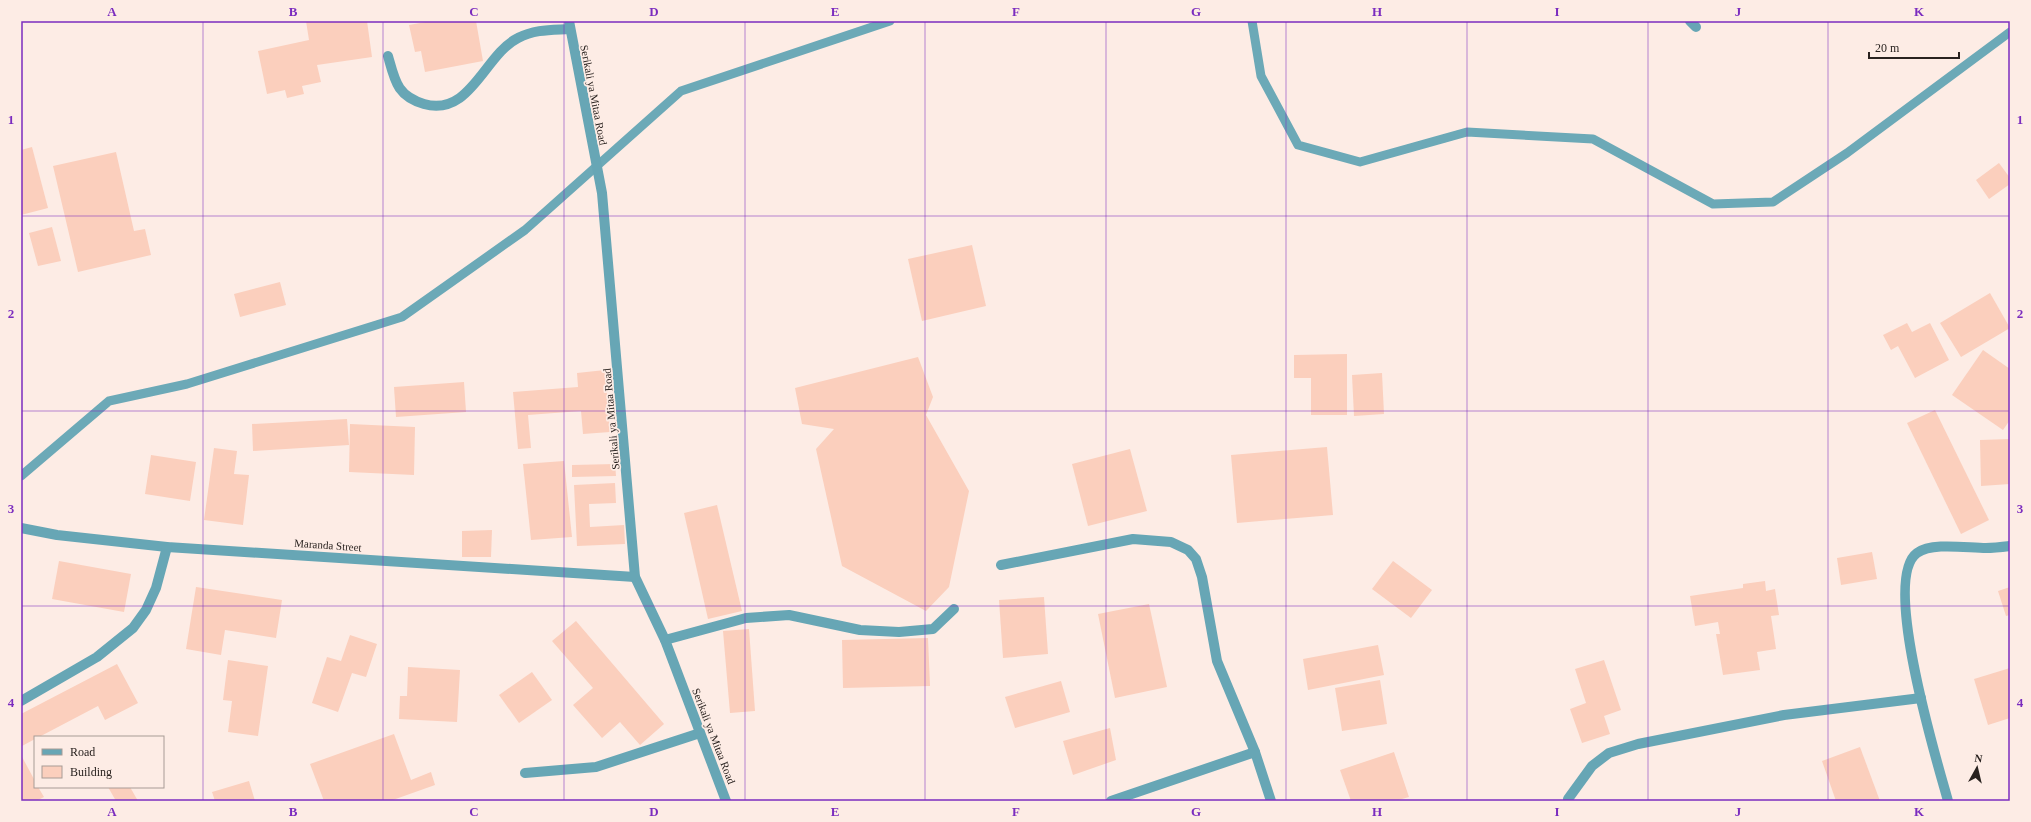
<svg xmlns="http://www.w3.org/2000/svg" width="2031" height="822" viewBox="0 0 2031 822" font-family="Georgia,serif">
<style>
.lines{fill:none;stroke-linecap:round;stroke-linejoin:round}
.stream{stroke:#6ca9b7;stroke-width:9}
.building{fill:#fbcfbd}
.service{stroke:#67a6b5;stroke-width:10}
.minor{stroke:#67a6b5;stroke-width:10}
.grid{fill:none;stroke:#7b2cbf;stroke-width:1;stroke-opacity:0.55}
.labels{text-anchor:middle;stroke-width:3.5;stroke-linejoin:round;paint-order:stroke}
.street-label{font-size:11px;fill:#29221f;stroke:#fdece5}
.neatline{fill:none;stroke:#7b2cbf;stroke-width:1.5}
.grid-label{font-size:13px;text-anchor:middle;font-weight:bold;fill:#7b2cbf}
</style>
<rect width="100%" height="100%" fill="#fdece5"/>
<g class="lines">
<g class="stream">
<path d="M1252,21l9,55 37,69 62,17 107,-30 126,7 120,65 60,-2 74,-49 163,-121"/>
<path d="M21,476l88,-75 78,-17 215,-67 123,-87 156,-139 209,-70"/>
</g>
</g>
<g class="building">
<path d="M306,21h61l5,36 -55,8 4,17 -19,4 2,8 -17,4 -2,-8 -18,4 -9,-43 51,-11z"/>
<path d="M431,21h45l7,40 -58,11 -4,-21 -6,1 -6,-27z"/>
<path d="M32,147l16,61 -27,7v-65z"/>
<path d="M116,152l18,79 11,-2 6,26 -73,17 -25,-106z"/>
<path d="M1999,163l11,15v6l-21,15 -13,-19z"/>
<path d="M52,227l9,34 -23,5 -9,-33z"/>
<path d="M972,245l14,61 -64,15 -14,-62z"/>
<path d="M280,282l6,23 -46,12 -6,-23z"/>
<path d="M1990,293l20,35 -49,29 -21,-34z"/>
<path d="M1907,323l5,9 18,-9 19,37 -34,18 -17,-32 -7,4 -8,-15z"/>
<path d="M1983,350l27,19v51l-7,10 -51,-35z"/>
<path d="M1347,354v61h-36v-37h-17v-23z"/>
<path d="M918,357l15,40 -7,18 43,76 -20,96 -23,24 -84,-45 -26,-117 18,-20 -32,-5 -7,-36z"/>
<path d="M605,370l5,62 -27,2 -2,-23 -53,4 3,33 -13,1 -5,-57 65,-5 -1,-14z"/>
<path d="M1382,373l2,41 -30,2 -2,-41z"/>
<path d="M464,382l2,30 -70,5 -2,-30z"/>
<path d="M1935,410l54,110 -28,14 -54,-111z"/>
<path d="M347,419l2,26 -96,6 -1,-27z"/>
<path d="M350,424l65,3 -1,48 -65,-3z"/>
<path d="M2010,439v45l-29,2 -1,-46z"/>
<path d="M1327,447l6,68 -96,8 -6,-68z"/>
<path d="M214,448l23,3 -3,23 15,1 -6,50 -39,-5z"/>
<path d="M1130,449l17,62 -59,15 -16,-62z"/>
<path d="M151,455l45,7 -6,39 -45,-7z"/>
<path d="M564,461l8,76 -41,3 -8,-76z"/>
<path d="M615,464l1,12 -44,1v-12z"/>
<path d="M615,483l1,20 -27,1 1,23 34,-2 1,19 -48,2 -3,-61z"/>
<path d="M717,505l25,106 -34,8 -24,-106z"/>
<path d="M492,530l-1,27h-29v-26z"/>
<path d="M1872,552l5,27 -36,6 -4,-27z"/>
<path d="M59,561l72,13 -7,38 -72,-13z"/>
<path d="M1393,561l39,29 -21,28 -39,-29z"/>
<path d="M1765,581l1,10 9,-2 4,26 -8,1 5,33 -19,3 3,18 -37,5 -7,-41h4l-2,-12 -23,4 -5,-30 53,-8v-4z"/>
<path d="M196,587l86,13 -6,38 -51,-8 -4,25 -35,-6z"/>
<path d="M2010,587v28l-4,1 -8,-25z"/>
<path d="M1044,597l4,57 -45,4 -4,-58z"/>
<path d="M1149,604l18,83 -52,11 -17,-84z"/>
<path d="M576,621l88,103 -24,21 -20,-23 -18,16 -29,-33 20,-17 -41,-47z"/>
<path d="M749,629l6,82 -25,2 -7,-82z"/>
<path d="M350,635l27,9 -11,33 -14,-4 -14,39 -26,-9 15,-46 14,4z"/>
<path d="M928,638l2,48 -87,2 -1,-48z"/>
<path d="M1378,645l6,30 -76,15 -5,-31z"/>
<path d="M228,660l40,6 -10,70 -30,-4 4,-31 -9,-1z"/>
<path d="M1604,660l17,50 -17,6 6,18 -28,9 -12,-34 16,-6 -11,-34z"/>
<path d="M117,664l21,39 -33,17 -7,-14 -59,31h-4v2l-13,7 -1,-32z"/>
<path d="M408,667l52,3 -3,52 -58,-3 1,-23h7z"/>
<path d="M2010,668v50l-22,7 -14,-46z"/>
<path d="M532,672l20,28 -33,23 -20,-28z"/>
<path d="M1380,680l7,44 -45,7 -7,-43z"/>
<path d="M1061,681l9,31 -55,16 -10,-31z"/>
<path d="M1110,728l6,32 -43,15 -10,-34z"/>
<path d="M394,734l17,46 20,-8 4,13 -45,16h-66l-14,-37z"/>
<path d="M1860,747l20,54h-44l-14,-40z"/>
<path d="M1394,752l15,45 -14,4h-44l-11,-31z"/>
<path d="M21,755l14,26v6h3l6,10 -8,4h-15z"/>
<path d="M249,781l6,20h-40l-3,-9z"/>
<path d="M108,787h22l8,14h-22z"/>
</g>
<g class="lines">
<g class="service">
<path d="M1690,21l6,6"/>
<path d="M1001,565l132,-26 38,3 17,8 8,9 6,18 15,84 38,91 16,49"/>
<path d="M665,640l81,-22 43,-3 71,15 39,2 34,-3 21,-20"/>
<path d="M1111,801l144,-49"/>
<path d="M1948,801c-11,-40 -67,-222 -31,-248 15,-11 50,-5 69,-5 8,0 16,-1 24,-2"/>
</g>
<g class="minor">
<path d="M569,21l33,172 33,384 30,63 61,161"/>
<path d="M388,56c7,25 9,40 36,48 47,13 60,-49 94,-66 17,-9 34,-8 51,-9"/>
<path d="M21,528l36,7 110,12 468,30"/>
<path d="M21,701l76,-44 36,-29 13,-18 10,-22 11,-41"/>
<path d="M525,773l71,-6 104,-34"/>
<path d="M1568,799l24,-33 17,-13 29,-9 146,-29 137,-17"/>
</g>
</g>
<path class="grid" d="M203,21v780M383,21v780M564,21v780M745,21v780M925,21v780M1106,21v780M1286,21v780M1467,21v780M1648,21v780M1828,21v780M21,216h1989M21,411h1989M21,606h1989"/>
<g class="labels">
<g class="street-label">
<text transform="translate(594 95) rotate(79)" y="4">Serikali ya Mitaa Road</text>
<text transform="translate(611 419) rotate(-95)" y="4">Serikali ya Mitaa Road</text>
<text transform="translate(328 545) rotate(4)" y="4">Maranda Street</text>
<text transform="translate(714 736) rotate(69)" y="4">Serikali ya Mitaa Road</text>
</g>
</g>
<rect width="2031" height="822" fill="none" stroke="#fdece5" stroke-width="44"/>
<rect x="34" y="736" width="130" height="52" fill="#fdece5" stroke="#a89b96"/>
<rect x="42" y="749" width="20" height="6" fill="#67a6b5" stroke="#a89b96"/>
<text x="70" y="756" font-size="12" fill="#29221f">Road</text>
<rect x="42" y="766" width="20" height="12" fill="#fbcfbd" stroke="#a89b96"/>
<text x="70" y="776" font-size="12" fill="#29221f">Building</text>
<g transform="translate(1977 768) rotate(8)" stroke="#fdece5" stroke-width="3" paint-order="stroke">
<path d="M0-3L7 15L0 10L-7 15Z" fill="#29221f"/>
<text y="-6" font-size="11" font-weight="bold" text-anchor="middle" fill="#29221f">N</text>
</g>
<path d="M1869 52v6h90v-6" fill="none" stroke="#29221f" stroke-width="2"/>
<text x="1875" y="52" font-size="12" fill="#29221f" stroke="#fdece5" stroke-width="3" paint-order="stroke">20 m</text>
<rect x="22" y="22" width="1987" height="778" class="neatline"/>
<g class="grid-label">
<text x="112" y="16">A</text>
<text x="293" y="16">B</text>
<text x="474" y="16">C</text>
<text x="654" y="16">D</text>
<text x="835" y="16">E</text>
<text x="1016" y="16">F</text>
<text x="1196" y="16">G</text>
<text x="1377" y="16">H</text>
<text x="1557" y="16">I</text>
<text x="1738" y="16">J</text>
<text x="1919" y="16">K</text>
<text x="11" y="124">1</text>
<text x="2020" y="124">1</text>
<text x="11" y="318">2</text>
<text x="2020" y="318">2</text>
<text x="11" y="513">3</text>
<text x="2020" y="513">3</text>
<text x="11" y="707">4</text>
<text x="2020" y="707">4</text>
<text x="112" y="816">A</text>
<text x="293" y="816">B</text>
<text x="474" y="816">C</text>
<text x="654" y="816">D</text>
<text x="835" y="816">E</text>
<text x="1016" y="816">F</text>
<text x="1196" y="816">G</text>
<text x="1377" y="816">H</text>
<text x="1557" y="816">I</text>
<text x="1738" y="816">J</text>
<text x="1919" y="816">K</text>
</g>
</svg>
